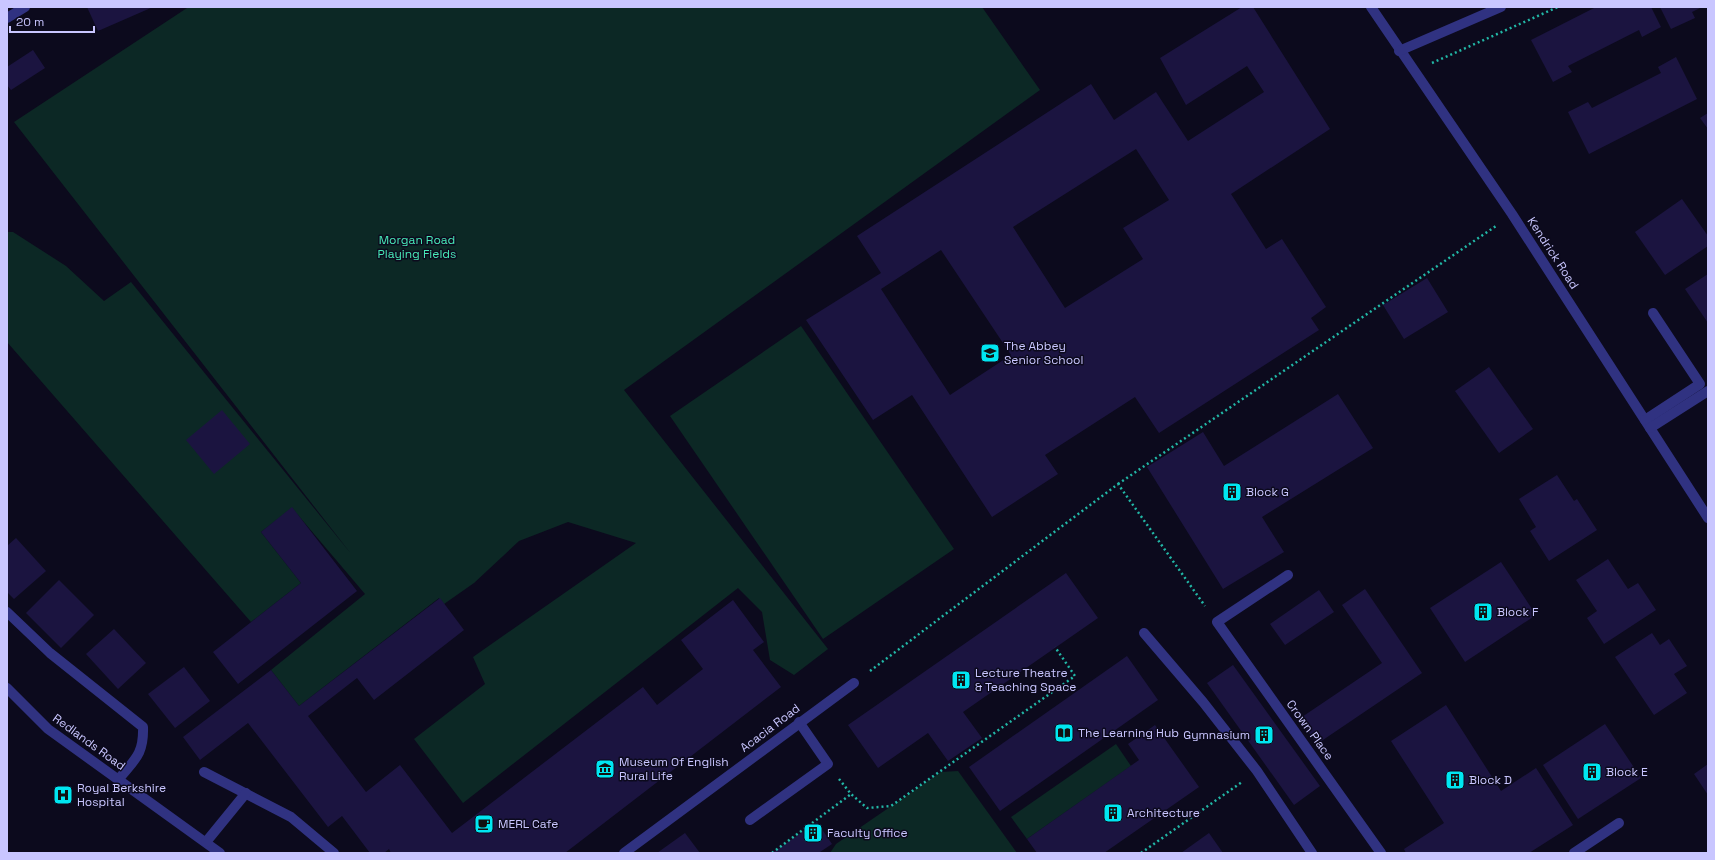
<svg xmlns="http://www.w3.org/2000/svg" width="1715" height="860" viewBox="0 0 1715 860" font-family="'Space Grotesk',sans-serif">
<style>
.green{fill:#0c2825}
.building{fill:#1b1440;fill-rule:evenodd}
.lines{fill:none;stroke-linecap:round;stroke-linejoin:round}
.path{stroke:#22b7a6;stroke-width:2.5;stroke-dasharray:2 3;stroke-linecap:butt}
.minor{stroke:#303281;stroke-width:10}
.labels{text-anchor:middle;stroke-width:3;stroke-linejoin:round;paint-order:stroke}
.park-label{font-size:12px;fill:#48e9b8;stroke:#0c0a1d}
.street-label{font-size:12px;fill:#c9c6ff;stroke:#0c0a1d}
.poi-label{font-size:12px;fill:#c9c6ff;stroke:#0c0a1d;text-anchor:start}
</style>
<rect width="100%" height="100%" fill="#0c0a1d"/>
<g class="green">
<path d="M186,7h796l58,83 -416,300 204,259 -34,26 -24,-15 -8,-48 -24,-24 -275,215 -49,-64 71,-55 -12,-27 163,-114 -68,-21 -49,19 -45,42 -30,21 -5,-6 -140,108 -28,-36 94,-76 -73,-86 -31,24 40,51 -50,39 -244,-280v-110h6l53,34 38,35 27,-19 221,273 -338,-433 173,-114z"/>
<path d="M801,326l153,223 -131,90 -153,-223z"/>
<path d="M1116,744l15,22 -104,73 -16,-22z"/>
<path d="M958,771l59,82h-187l6,-9 105,-72z"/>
</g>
<g class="building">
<path d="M87,7h66l-55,24z"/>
<path d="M1242,7h11l77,122 -99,65 35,55 16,-10 44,68 -15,11 8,12 -160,103 -24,-36 -90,58 13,19 -66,43 -80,-122 -39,25 -67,-100 75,-47 -24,-37 234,-152 23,36 42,-28 32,49 76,-49 -17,-26 -61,39 -26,-47zM1136,149l33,51 -46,28 20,31 -78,49 -52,-81zM941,250l70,105 -61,40 -69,-106z"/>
<path d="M1596,7h55l10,20 -19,10 -3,-7 -71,36 4,6 -19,10 -22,-42z"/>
<path d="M1660,7h42l-10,5 3,6 -24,11z"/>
<path d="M33,50l12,18 -34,22 -4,-5v-18z"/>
<path d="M1676,57l21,42 -108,55 -21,-42 20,-10 4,6 69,-35 -3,-6z"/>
<path d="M1708,113v16l-8,-11z"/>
<path d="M1682,199l26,37v10l-43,29 -30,-43z"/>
<path d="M1708,274v49l-23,-34z"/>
<path d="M1427,278l21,34 -44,27 -21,-34z"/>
<path d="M1489,367l44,62 -34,24 -44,-62z"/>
<path d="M1338,394l35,54 -111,69 22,35 -61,37 -76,-122 56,-35 21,34z"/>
<path d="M222,410l28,34 -36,30 -28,-34z"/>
<path d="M1557,475l17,26 3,-2 20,31 -48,31 -19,-30 6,-4 -17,-28z"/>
<path d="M292,507l65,84 -119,93 -25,-32 88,-69 -40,-51z"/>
<path d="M16,538l30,33 -32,28 -7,-7v-46z"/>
<path d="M1608,559l20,30 10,-6 18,27 -52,34 -17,-26 10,-7 -21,-31z"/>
<path d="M1501,562l35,53 -71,47 -35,-54z"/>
<path d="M1066,573l32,45 -135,94 19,26 -34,23 -20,-28 -50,35 -30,-43z"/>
<path d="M59,580l35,35 -33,33 -35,-35z"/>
<path d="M1365,589l57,84 -105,71 -18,-25 83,-56 -40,-58z"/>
<path d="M1319,590l15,22 -49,33 -15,-21z"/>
<path d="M440,598l24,32 -90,70 -17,-22 -49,38 58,76 34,-27 52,68 191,-146 14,18 46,-36 -22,-29 52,-40 31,42 -11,8 28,37 -216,166h-174l-2,-4 -5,4h-14l-28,-37 -14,11 -80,-104 -48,37 -17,-23 88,-67 28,36z"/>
<path d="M114,629l32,34 -28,26 -32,-35z"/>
<path d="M1652,633l8,12 9,-6 18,27 -13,8 13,19 -33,22 -39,-58z"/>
<path d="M1127,656l31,44 -158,111 -31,-44z"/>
<path d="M1233,665l87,121 -26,19 -87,-122z"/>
<path d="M184,667l26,34 -35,27 -27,-34z"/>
<path d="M1446,705l55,86 35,-23 37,57 -44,28h-123l-2,-4 40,-26 -53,-82z"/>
<path d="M1605,724l36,54 -63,41 -35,-54z"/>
<path d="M1155,725l44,62 -95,66h-67l-10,-14 112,-79 -11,-16z"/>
<path d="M1708,764v31l-14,-21z"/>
<path d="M817,822l15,22 -12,8 1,1h-49z"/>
<path d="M685,833l15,20h-43z"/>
<path d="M1209,833l14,20h-42z"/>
</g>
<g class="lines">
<g class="path">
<path d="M1432,63l126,-56"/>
<path d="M1118,484l378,-258"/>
<path d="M870,671l248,-187 87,122"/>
<path d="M839,779l12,15 16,14 24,-2 184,-130 -20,-29"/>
<path d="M772,853l79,-59"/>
<path d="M1141,853l101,-71"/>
</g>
<g class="minor">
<path d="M1371,7l141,207 196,304"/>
<path d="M7,18l18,-11"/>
<path d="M1399,51l102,-44"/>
<path d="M1645,420l55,-36 -47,-71"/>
<path d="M1650,428l58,-37"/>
<path d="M1288,575l-71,47 164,231"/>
<path d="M7,612l43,41 93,74c1,28 -9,33 -25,53"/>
<path d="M1144,633l59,69 54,69 55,82"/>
<path d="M7,688l41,41 172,124"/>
<path d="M204,772l87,45 43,36"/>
<path d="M750,820l78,-56 -29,-42"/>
<path d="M206,842l40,-49"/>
<path d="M624,853l230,-170"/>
<path d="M1574,853l45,-30"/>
</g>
</g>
<defs>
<g id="school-square" transform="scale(1)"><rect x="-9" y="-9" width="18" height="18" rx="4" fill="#00e6f1" stroke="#0c0a1d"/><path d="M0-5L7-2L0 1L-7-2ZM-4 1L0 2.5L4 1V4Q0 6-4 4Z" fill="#111"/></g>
<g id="building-square" transform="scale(1)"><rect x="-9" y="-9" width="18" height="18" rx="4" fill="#00e6f1" stroke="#0c0a1d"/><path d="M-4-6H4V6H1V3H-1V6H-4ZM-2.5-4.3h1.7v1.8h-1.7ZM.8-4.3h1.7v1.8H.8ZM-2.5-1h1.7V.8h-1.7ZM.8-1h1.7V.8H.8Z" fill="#111"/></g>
<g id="library-square" transform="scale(1)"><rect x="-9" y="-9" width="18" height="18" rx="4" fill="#00e6f1" stroke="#0c0a1d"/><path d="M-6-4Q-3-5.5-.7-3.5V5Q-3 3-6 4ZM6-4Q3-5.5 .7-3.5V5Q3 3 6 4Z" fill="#111"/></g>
<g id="museum-square" transform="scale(1)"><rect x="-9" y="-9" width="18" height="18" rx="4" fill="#00e6f1" stroke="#0c0a1d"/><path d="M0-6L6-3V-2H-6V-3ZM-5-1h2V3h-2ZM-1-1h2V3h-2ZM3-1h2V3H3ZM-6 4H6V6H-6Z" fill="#111"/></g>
<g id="hospital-square" transform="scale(1)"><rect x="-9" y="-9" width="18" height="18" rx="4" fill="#00e6f1" stroke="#0c0a1d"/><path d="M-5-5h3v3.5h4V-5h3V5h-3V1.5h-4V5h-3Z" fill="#111"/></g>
<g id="cafe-square" transform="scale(1)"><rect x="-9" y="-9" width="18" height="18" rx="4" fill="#00e6f1" stroke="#0c0a1d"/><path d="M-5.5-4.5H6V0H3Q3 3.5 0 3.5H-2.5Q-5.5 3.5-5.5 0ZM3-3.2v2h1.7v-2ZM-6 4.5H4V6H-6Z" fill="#111"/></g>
</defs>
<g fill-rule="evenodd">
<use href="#school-square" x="990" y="353"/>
<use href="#building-square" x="1232" y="492"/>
<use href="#building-square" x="1483" y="612"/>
<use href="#building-square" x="961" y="680"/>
<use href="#library-square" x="1064" y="733"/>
<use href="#building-square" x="1264" y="735"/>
<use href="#museum-square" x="605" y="769"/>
<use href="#building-square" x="1592" y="772"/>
<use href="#building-square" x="1455" y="780"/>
<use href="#hospital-square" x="63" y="795"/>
<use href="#building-square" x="1113" y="813"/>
<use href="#cafe-square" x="484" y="824"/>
<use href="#building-square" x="813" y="833"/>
</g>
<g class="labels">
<g class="park-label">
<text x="417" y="244">Morgan Road<tspan x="417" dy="14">Playing Fields</tspan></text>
</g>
<g class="street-label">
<text transform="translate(1553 253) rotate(57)" y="4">Kendrick Road</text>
<text transform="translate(770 728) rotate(-37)" y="4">Acacia Road</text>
<text transform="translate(1310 730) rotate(54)" y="4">Crown Place</text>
<text transform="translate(89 742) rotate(36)" y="4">Redlands Road</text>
</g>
<g class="poi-label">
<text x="1004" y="350">The Abbey<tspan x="1004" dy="14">Senior School</tspan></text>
<text x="1246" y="496">Block G</text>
<text x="1497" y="616">Block F</text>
<text x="975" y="677">Lecture Theatre<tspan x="975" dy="14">&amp; Teaching Space</tspan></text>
<text x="1078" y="737">The Learning Hub</text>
<text x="1250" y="739" text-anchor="end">Gymnasium</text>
<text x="619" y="766">Museum Of English<tspan x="619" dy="14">Rural Life</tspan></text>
<text x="1606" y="776">Block E</text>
<text x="1469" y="784">Block D</text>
<text x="77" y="792">Royal Berkshire<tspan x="77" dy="14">Hospital</tspan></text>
<text x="1127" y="817">Architecture</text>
<text x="498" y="828">MERL Cafe</text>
<text x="827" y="837">Faculty Office</text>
</g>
</g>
<rect width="1715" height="860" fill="none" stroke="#c9c6ff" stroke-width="16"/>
<path d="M10 26v6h84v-6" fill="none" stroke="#c9c6ff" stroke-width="2"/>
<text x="16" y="26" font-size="12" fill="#c9c6ff" stroke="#0c0a1d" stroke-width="3" paint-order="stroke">20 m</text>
</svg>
